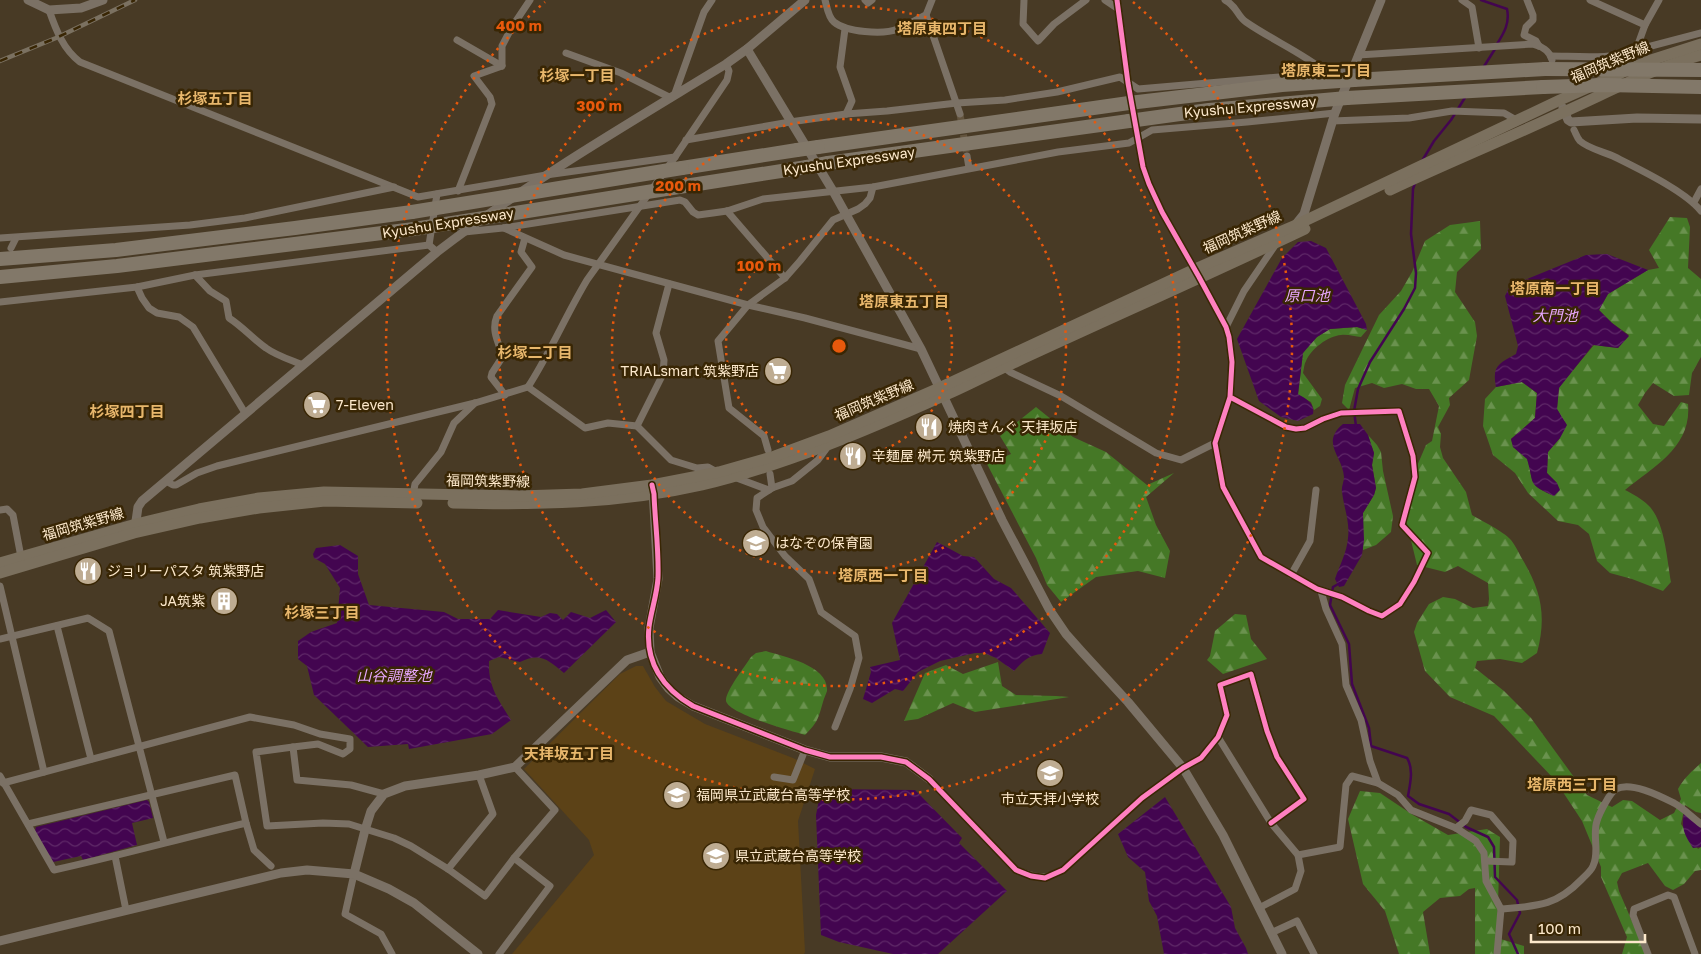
<svg xmlns="http://www.w3.org/2000/svg" width="1701" height="954" viewBox="0 0 1701 954" font-family="'Golos Text','Noto Sans JP',sans-serif">
<style>
.built{fill:#5c4217}
.forest{fill:url(#forest-firs)}
.water{fill:url(#water-waves)}
.lines{fill:none;stroke-linecap:round;stroke-linejoin:round}
.stream{stroke:#430550;stroke-width:2.5}
.minor-tunnel{stroke:#63543e;stroke-width:7;stroke-dasharray:7 3.5;stroke-linecap:butt}
.minor{stroke:#7b7165;stroke-width:7}
.tertiary{stroke:#7b7165;stroke-width:9}
.primary{stroke:#7b705e;stroke-width:11}
.motorway{stroke:#827869;stroke-width:14}
.rail-casing{stroke:#7b7161;stroke-width:4.5}
.rail{stroke:#392604;stroke-width:2.5;stroke-dasharray:8;stroke-linecap:butt}
.motorway-bridge{stroke:#827869;stroke-width:14}
.cycleway-casing{stroke:#392604;stroke-width:8}
.cycleway{stroke:#ff80c0;stroke-width:5}
.ring{fill:none;stroke:#e8590c;stroke-width:2.5;stroke-dasharray:2.5 5}
.labels{text-anchor:middle;stroke-width:5;stroke-linejoin:round;paint-order:stroke}
.street-label{font-size:14px;fill:#fde9cc;stroke:#392604}
.poi-label{font-size:14px;fill:#fde9cc;stroke:#392604;text-anchor:start}
.neighbourhood-label{font-size:15px;font-weight:bold;fill:#e8b76c;stroke:#392604}
.water-label{font-size:15px;font-style:italic;fill:#e7a7fe;stroke:#392604}
.centre{fill:#e8590c;stroke:#392604;stroke-width:2.5}
.ring-label{font-size:15px;text-anchor:middle;font-weight:bold;fill:#e8590c;stroke:#392604;stroke-width:5;stroke-linejoin:round;paint-order:stroke}
</style>
<defs>
<pattern id="forest-firs" width="22" height="20" patternUnits="userSpaceOnUse" patternTransform="scale(1.25)"><rect width="22" height="20" fill="#457826"/><path d="M5 1l3.5 6h-7zM16 11l3.5 6h-7z" fill="#6a924e"/></pattern>
<pattern id="water-waves" width="16" height="10" patternUnits="userSpaceOnUse" patternTransform="scale(1.25)"><rect width="16" height="10" fill="#430550"/><path d="M0 5q4-4 8 0t8 0" fill="none" stroke="#5f2968"/></pattern>
</defs>
<rect width="100%" height="100%" fill="#483a25"/>
<path class="built" d="M636,666h7l12,21 11,14 39,23 88,34 22,11 -17,52 7,131 -1,2h-292l82,-99 -5,-15 -65,-71 96,-95z"/>
<g class="forest">
<path d="M1670,217l17,1 3,9 -2,41 13,11v78l-9,16 -3,22 -15,1 -21,-13 -8,10 -7,12 15,19 11,2 17,-24 7,2c4,43 -34,62 -63,86 8,4 17,9 23,15 17,16 19,55 23,77l-8,9 -31,-12 -22,-6 -13,-12 -8,-27 -11,-9 -20,-4 -30,-28 -13,-20 -22,-18 -10,-29 2,-27 11,-12 26,-5 15,11 -2,25 -24,21 2,8 14,11c7,25 1,27 27,38l3,-13 -10,-10 1,-21 12,-14 1,-22 -4,-7 2,-22 35,-42 24,3 11,-13 -17,-12 -13,-13 9,-16 40,-24 11,-2 -10,-18z"/>
<path d="M1480,221l1,28 -24,23 -2,20 20,30 2,14 -8,44 -20,18 1,7 -12,22 3,7 -1,13 3,11 23,34 6,23c10,6 31,16 39,25 4,5 7,11 10,17 20,33 26,58 16,96l-15,10 -22,-4 -23,2 -2,7 29,23 27,27 56,77 25,12 11,-7 9,1 28,19 14,-7 7,-14 -3,-10c6,-11 14,-18 23,-26v50l-5,-1 -11,-7 -4,19 17,25 3,-2v23l-6,1 -11,13 -11,6 -8,-4 -17,-23 -26,10 -5,9 2,9 27,63h-24l5,-17 -26,-60v-10l-19,-46 -27,-41 -61,-64 -44,-19 -25,-26 -11,-39 3,-9 12,-19 14,-7 12,2 18,9 15,-2 1,-7 -1,-16 -30,-17 -13,6 -28,-7 -10,-41 -1,-20 8,-31 12,-28 6,-4 7,-35 -10,-17h-13l-14,-5 -18,4 -12,-5 -17,5 -6,22 -7,-7 3,-18 34,-70 22,-24 11,-19 13,-31 25,-16z"/>
<path d="M1357,327l10,3 -6,7c-6,0 -13,-3 -20,-2 -13,1 -30,14 -35,26 -2,3 -2,8 -3,12l19,26 -2,7 -6,4 -3,-8 -13,-7 5,-42 4,-6 10,-10 13,-8z"/>
<path d="M1036,407l37,30 33,15 41,33 27,-12 -28,24 10,28 14,26 -5,27 -27,-7 -42,6 -35,25 -14,-17 -11,-27 -49,-94 24,-10 -11,-18z"/>
<path d="M1368,435l9,10 4,7 2,19 10,45 -2,16 -15,13 -13,5v-37l11,-18 2,-7 -4,-23 2,-12z"/>
<path d="M1235,614l11,1 5,24 16,20 -44,15 -16,-14 3,-4 5,-25z"/>
<path d="M766,651c18,6 63,14 61,40 -1,3 -3,7 -4,11 -5,17 -5,20 -18,33 -14,-4 -76,-21 -79,-34 -1,-9 19,-35 25,-44l5,-4z"/>
<path d="M998,662l4,24 14,9 40,1 13,1 -94,15 -22,-9 -35,16 -14,2 21,-48 21,-8 17,9z"/>
<path d="M1360,791l20,2 33,22 35,20 39,-6 13,8 -3,101 27,8v8h-49v-66l-6,1 -9,7 -20,2 -17,14 7,42h-31l-14,-43 -22,-27 -15,-65z"/>
</g>
<g class="water">
<path d="M1311,241l15,7 40,76 1,6 -10,-3 -27,2 -13,8 -14,16 -5,41c8,5 17,9 15,20l-15,7 -17,-4 -22,-16 -22,-62 45,-81 16,-16z"/>
<path d="M1607,254l41,16 -40,24 -9,16 13,13 17,13 -11,12 -25,-3 -34,43 -2,21 10,16 -7,13 -12,14 -1,21 10,10 3,7 -6,6c-28,-13 -19,-11 -27,-37l-14,-12 -2,-8 24,-21 2,-25 -15,-11 -26,5c-4,-21 2,-23 20,-33l2,-8 -13,-50 5,-10 76,-31z"/>
<path d="M1343,424h17l8,11 6,18 -2,12 4,23 -2,7 -11,18 1,27 -2,15 -18,31 -5,1 -4,-8c4,-12 12,-27 13,-41 2,-16 -4,-30 -6,-46 -1,-5 2,-10 2,-15 -1,-21 -24,-34 -1,-53z"/>
<path d="M937,542l26,14 11,1 20,22 17,9 39,45 -8,21c-13,1 -19,7 -28,17l-18,-13 -12,-5h-9l-35,8 -22,11 -15,19 -8,-2 -23,14 -9,-4 8,-27 -1,-5 30,-7 -8,-37z"/>
<path d="M340,545l18,11v18l11,31 75,7 14,7h32l8,-9 43,7 9,-4 7,1 6,6 8,-8 19,6 16,-8 10,12 -52,51c-16,-13 -23,-21 -44,-11l-21,-5 -10,4c-1,26 9,38 22,59l-19,14 -83,15 -1,-5 -40,3 -54,-52 -7,-29 -9,-7v-18l13,-9 26,-9 3,-35 -15,-24 -11,-6 -1,-4 3,-6z"/>
<path d="M821,789l94,1 47,48 -3,5 48,48 -69,63h-45l-54,-12 -18,-7 -5,-120z"/>
<path d="M1165,797l66,110 4,21 11,20 2,6h-84l-7,-38 -8,-15 -4,-29 -17,-15 -10,-23z"/>
<path d="M147,800l2,2 4,16 -21,5 5,22 -54,15 -2,-4 -28,6 -18,-31 1,-4z"/>
<path d="M1684,813l17,15v19l-8,1c-8,-13 -12,-18 -9,-35z"/>
</g>
<g class="lines">
<g class="stream">
<path d="M1481,0l26,9c3,14 -3,24 -10,35"/>
<path d="M1483,68l12,-19"/>
<path d="M1422,161l12,-20 17,-21 15,-24"/>
<path d="M1356,426l-2,-15 4,-22 12,-27 34,-53 11,-21 1,-15 -5,-39 2,-45 2,-6"/>
<path d="M1340,583l-7,4 -3,18 19,39 3,40 17,44 2,18 36,12c7,11 3,26 1,38l11,8 30,10 17,13 22,10 6,10 1,30 22,23 3,13 -11,21 9,20"/>
</g>
<path class="minor-tunnel" d="M960,114l7,42"/>
<g class="minor">
<path d="M825,0c2,7 3,17 9,22 12,10 49,13 64,7 10,-4 19,-10 28,-14l6,-15"/>
<path d="M865,0l3,3 4,-3"/>
<path d="M1024,0l-1,24 15,17 16,-17 32,-24"/>
<path d="M1105,0l12,8"/>
<path d="M1117,0l11,83 15,84 6,17 13,28 37,65 27,50 3,10 3,25 -2,35 -15,46 8,44 38,70 56,32 25,8 27,14 13,5 18,-12 14,-22 14,-29 -26,-28 13,-48 -2,-21 -14,-45 -58,2 -18,6 -18,9 -9,1 -10,-2 -56,-30"/>
<path d="M1225,0c12,6 12,16 21,22 26,18 55,30 80,50"/>
<path d="M1462,0l10,7 7,41"/>
<path d="M1527,0l6,15v5l-7,7 -2,8 12,6 3,5"/>
<path d="M1590,0l55,25"/>
<path d="M49,10c7,20 14,39 31,52l338,135 128,-22 129,-18"/>
<path d="M926,15l34,99"/>
<path d="M845,29l-5,38 12,34 -6,13"/>
<path d="M457,40l45,26"/>
<path d="M1636,50l9,-25 14,-25"/>
<path d="M566,53l55,20 50,25"/>
<path d="M1358,55l175,-11c8,2 17,7 19,16"/>
<path d="M1551,56c23,0 65,4 85,-6l65,-17"/>
<path d="M674,96l30,-84 8,-12"/>
<path d="M1332,121l77,-3 43,-7 52,2 14,8"/>
<path d="M1574,130c2,4 3,8 6,11 9,8 25,11 35,16 24,12 70,34 86,54"/>
<path d="M686,140l104,-18 56,-8 41,-3 70,-8 48,-3 52,-8 63,-15 18,12 153,-13 62,-8"/>
<path d="M967,156l2,12"/>
<path d="M458,191l34,-87 -2,-7 -16,-21 28,-10v-20l10,-19 18,-27"/>
<path d="M1694,202l7,-13"/>
<path d="M727,211l58,67"/>
<path d="M504,228l60,27 184,50 57,13 116,31"/>
<path d="M464,232l39,-4 177,-28 5,2 8,10 5,3 15,-2 14,-2 36,-12 110,-12 185,-35 71,-9 23,-13 95,-8 88,-9"/>
<path d="M0,238l190,-13 55,-7 149,-31"/>
<path d="M429,245l8,-51"/>
<path d="M11,248l5,-10"/>
<path d="M195,275l15,16 16,10 3,17c14,9 24,21 37,30 11,8 25,12 37,17"/>
<path d="M137,287l5,11 7,10 8,5 22,4 14,10 52,86"/>
<path d="M0,302l137,-15 58,-12 234,-30 8,7"/>
<path d="M1226,327l18,-36 32,-47"/>
<path d="M1003,367l7,5 51,24 95,57 25,7 34,-17"/>
<path d="M528,387l57,41 23,-5 29,3 34,34 26,8 11,-1 9,5"/>
<path d="M505,395l-14,-18 1,-4 11,-17c-5,-14 -12,-26 -6,-40l35,-49 -11,-15 4,-14"/>
<path d="M637,426l26,-52 1,-14 -8,-27 13,-49"/>
<path d="M829,445l-11,15 -26,21 -20,7 -15,10 -1,12 7,17 22,29 24,23 12,33 34,24 4,22 -9,31 -15,38"/>
<path d="M768,450l-4,-14 -35,-28 -11,-67 30,-36 37,-27 15,-17 33,-41 25,-11 7,-5 5,-6 3,-11"/>
<path d="M770,474l2,14"/>
<path d="M734,477l35,13"/>
<path d="M166,481l7,4h3l21,-12 20,-7 258,-63 53,-16c22,-34 38,-72 59,-107l88,-123 52,-77 2,-9 -3,-7"/>
<path d="M413,495l2,-11 26,-32 13,-29 21,-20"/>
<path d="M0,510l7,-1 6,6 8,42"/>
<path d="M1291,575l19,-34 6,-51"/>
<path d="M0,586l44,186"/>
<path d="M1321,591l5,18 16,35 4,41 15,35 9,41 8,22"/>
<path d="M57,626l34,133"/>
<path d="M0,639l88,-21 21,13 55,211"/>
<path d="M1218,737l53,86 27,32 3,16 -6,18 -36,19"/>
<path d="M0,776l54,94c64,-14 128,-32 192,-47"/>
<path d="M774,777l19,3 12,-30"/>
<path d="M929,779l87,91c19,7 28,11 47,0l79,-72 41,-30 18,-10 17,-21 9,-22 -7,-30 31,-11 16,57 10,26 27,42 -33,24"/>
<path d="M3,783l247,-66 44,8 26,9 30,5v10l-7,5 -25,-10 -25,3"/>
<path d="M384,794l-33,-9 -54,-5 -4,-33 -37,5 11,74 56,-3 26,1 45,14 17,8 37,23 37,27 29,-38 41,-48 -40,-43"/>
<path d="M28,824l207,-49 11,48 8,27 17,16"/>
<path d="M1456,828l9,-7 6,-11 20,5 22,26 -1,21 -27,-1"/>
<path d="M1298,855l42,-8 6,-62 6,-9 26,7 20,12 13,15 45,18 20,13 8,12 2,28 15,28 -4,45"/>
<path d="M115,856l11,54"/>
<path d="M448,869l45,-55 -14,-39"/>
<path d="M354,874l-9,40 36,20 11,20"/>
<path d="M1501,909c34,-3 54,-2 80,-29 4,-4 10,-9 12,-14 7,-14 -1,-31 4,-45 2,-7 13,-29 19,-32 15,-8 44,7 58,14 9,5 18,14 27,21"/>
<path d="M1271,933l26,-12 17,33"/>
<path d="M499,954l51,-68 -36,-28"/>
<path d="M1648,954l-15,-39 1,-6 34,-14 6,2 21,57"/>
</g>
<g class="tertiary">
<path d="M28,0l21,10 32,-2 22,-8"/>
<path d="M747,49l86,142 88,158 81,171 47,89 17,25 16,18 46,50 55,66 40,67 59,119"/>
<path d="M1563,108l5,12 3,2 66,-4 64,1"/>
<path d="M1296,224l8,-10 31,-101 46,-113"/>
<path d="M653,489l5,90 -9,49 1,24 10,25 9,12 9,8 15,9 112,44 25,7h51l25,5 23,17"/>
<path d="M135,528l3,-21 4,-6 295,-249c91,-70 191,-128 289,-188l21,-15 58,-49"/>
<path d="M354,874l11,-44 6,-19 13,-17 21,-8 74,-11 36,-8 112,-107 23,-8"/>
<path d="M0,941l281,-68 26,-3 47,4 35,15 25,14 64,51"/>
</g>
<g class="primary">
<path d="M1390,190c57,-27 116,-51 174,-78 45,-20 89,-44 137,-57"/>
<path d="M453,503c84,2 166,1 249,-18 83,-20 161,-53 239,-88 22,-9 44,-21 66,-31 99,-46 199,-90 298,-137"/>
<path d="M0,563l136,-39 63,-15 60,-11 65,-6 195,4 63,-2 70,-9 67,-13 56,-16 54,-20 110,-48 256,-119 101,-44 264,-125 88,-39 53,-17"/>
<path d="M0,573l134,-40 66,-15 59,-10 66,-7 92,2"/>
</g>
<g class="motorway">
<path d="M1354,80l191,-11"/>
<path d="M1347,98l196,-11"/>
<path d="M818,147l311,-44"/>
<path d="M828,163l301,-42"/>
<path d="M682,168l115,-18"/>
<path d="M685,186l122,-19"/>
<path d="M0,259l116,-9 179,-22 117,-16"/>
<path d="M0,277l117,-11 297,-37"/>
</g>
<g class="rail-casing">
<path id="rail" d="M0,61l56,-23 79,-38"/>
</g>
<use href="#rail" class="rail"/>
<g class="motorway-bridge">
<path d="M1545,69l156,1"/>
<path d="M1543,87l62,-2 96,2"/>
<path d="M1129,103l153,-18 72,-5"/>
<path d="M1129,121l80,-11 138,-12"/>
<path d="M797,150l21,-3"/>
<path d="M807,167l21,-4"/>
<path d="M412,212l270,-44"/>
<path d="M414,229l271,-43"/>
</g>
<g class="cycleway-casing">
<g id="cycleway">
<path d="M1117,0l11,83 15,84 6,17 13,28 37,65 27,50 3,10 3,25 -2,35 -15,46 8,44 38,70 56,32 25,8 27,14 13,5 18,-12 14,-22 14,-29 -26,-28 13,-48 -2,-21 -14,-45 -58,2 -18,6 -18,9 -9,1 -10,-2 -56,-30"/>
<path d="M652,485l2,9c1,28 5,56 4,84 -1,17 -7,33 -9,49 -4,35 14,62 44,79l112,44 25,7h51l25,5 23,17 87,91 15,6 14,2 18,-8 79,-72 41,-30 18,-10 17,-21 9,-22 -7,-30 31,-11 16,57 10,26 27,42 -33,24"/>
</g>
</g>
<use href="#cycleway" class="cycleway"/>
</g>
<g class="ring">
<circle cx="839" cy="346" r="113"/>
<circle cx="839" cy="346" r="227"/>
<circle cx="839" cy="346" r="340"/>
<path d="M1133 2A453 453 0 1 1 545 2"/>
</g>
<defs>
<g id="supermarket-disc" transform="scale(1.4375)"><circle r="9.5" fill="#beac92" stroke="#392604"/><path d="M-6-5.5h2.5l.6 2H6L4.5 2H-2.5L-4.4-4H-6ZM-1.5 3.2a1.3 1.3 0 1 0 .1 0ZM3 3.2a1.3 1.3 0 1 0 .1 0Z" fill="#fff"/></g>
<g id="restaurant-disc" transform="scale(1.4375)"><circle r="9.5" fill="#beac92" stroke="#392604"/><path d="M-5-6h1v4h1v-4h1v4h1v-4h1v5L-1.5 .5V6h-2V.5L-5-1ZM5-6V6H3V1.5H1.5Q1.5-4 5-6Z" fill="#fff"/></g>
<g id="school-disc" transform="scale(1.4375)"><circle r="9.5" fill="#beac92" stroke="#392604"/><path d="M0-5L7-2L0 1L-7-2ZM-4 1L0 2.5L4 1V4Q0 6-4 4Z" fill="#fff"/></g>
<g id="building-disc" transform="scale(1.4375)"><circle r="9.5" fill="#beac92" stroke="#392604"/><path d="M-4-6H4V6H1V3H-1V6H-4ZM-2.5-4.3h1.7v1.8h-1.7ZM.8-4.3h1.7v1.8H.8ZM-2.5-1h1.7V.8h-1.7ZM.8-1h1.7V.8H.8Z" fill="#fff"/></g>
</defs>
<g fill-rule="evenodd">
<use href="#supermarket-disc" x="778" y="371"/>
<use href="#supermarket-disc" x="317" y="405"/>
<use href="#restaurant-disc" x="929" y="427"/>
<use href="#restaurant-disc" x="853" y="456"/>
<use href="#school-disc" x="756" y="543"/>
<use href="#restaurant-disc" x="88" y="571"/>
<use href="#building-disc" x="224" y="601"/>
<use href="#school-disc" x="1050" y="773"/>
<use href="#school-disc" x="677" y="795"/>
<use href="#school-disc" x="716" y="856"/>
</g>
<g class="labels">
<g class="street-label">
<text transform="translate(1610 62) rotate(-23)" y="5">福岡筑紫野線</text>
<text transform="translate(1250 107) rotate(-5)" y="5">Kyushu Expressway</text>
<text transform="translate(849 161) rotate(-8)" y="5">Kyushu Expressway</text>
<text transform="translate(448 223) rotate(-9)" y="5">Kyushu Expressway</text>
<text transform="translate(1242 232) rotate(-24)" y="5">福岡筑紫野線</text>
<text transform="translate(874 400) rotate(-23)" y="5">福岡筑紫野線</text>
<text transform="translate(488 481) rotate(1)" y="5">福岡筑紫野線</text>
<text transform="translate(83 524) rotate(-16)" y="5">福岡筑紫野線</text>
</g>
<g class="poi-label">
<text x="759" y="376" text-anchor="end">TRIALsmart 筑紫野店</text>
<text x="336" y="410">7-Eleven</text>
<text x="948" y="432">焼肉きんぐ 天拝坂店</text>
<text x="872" y="461">辛麺屋 桝元 筑紫野店</text>
<text x="775" y="548">はなぞの保育園</text>
<text x="107" y="576">ジョリーパスタ 筑紫野店</text>
<text x="205" y="606" text-anchor="end">JA筑紫</text>
<text x="696" y="800">福岡県立武蔵台高等学校</text>
<text x="1050" y="804" text-anchor="middle">市立天拝小学校</text>
<text x="735" y="861">県立武蔵台高等学校</text>
</g>
<g class="neighbourhood-label">
<text x="942" y="34">塔原東四丁目</text>
<text x="1326" y="76">塔原東三丁目</text>
<text x="577" y="81">杉塚一丁目</text>
<text x="215" y="104">杉塚五丁目</text>
<text x="1555" y="294">塔原南一丁目</text>
<text x="904" y="307">塔原東五丁目</text>
<text x="535" y="358">杉塚二丁目</text>
<text x="127" y="417">杉塚四丁目</text>
<text x="883" y="581">塔原西一丁目</text>
<text x="322" y="618">杉塚三丁目</text>
<text x="569" y="759">天拝坂五丁目</text>
<text x="1572" y="790">塔原西三丁目</text>
</g>
<g class="water-label">
<text x="1307" y="301">原口池</text>
<text x="1555" y="321">大門池</text>
<text x="394" y="681">山谷調整池</text>
</g>
</g>
<circle cx="839" cy="346" r="8" class="centre"/>
<g class="ring-label">
<text x="519" y="31">400 m</text>
<text x="599" y="111">300 m</text>
<text x="678" y="191">200 m</text>
<text x="759" y="271">100 m</text>
</g>
<path d="M1531 934v8h114v-8" fill="none" stroke="#fde9cc" stroke-width="2.5"/>
<text x="1538" y="934" font-size="15" fill="#fde9cc" stroke="#392604" stroke-width="4" paint-order="stroke">100 m</text>
</svg>
